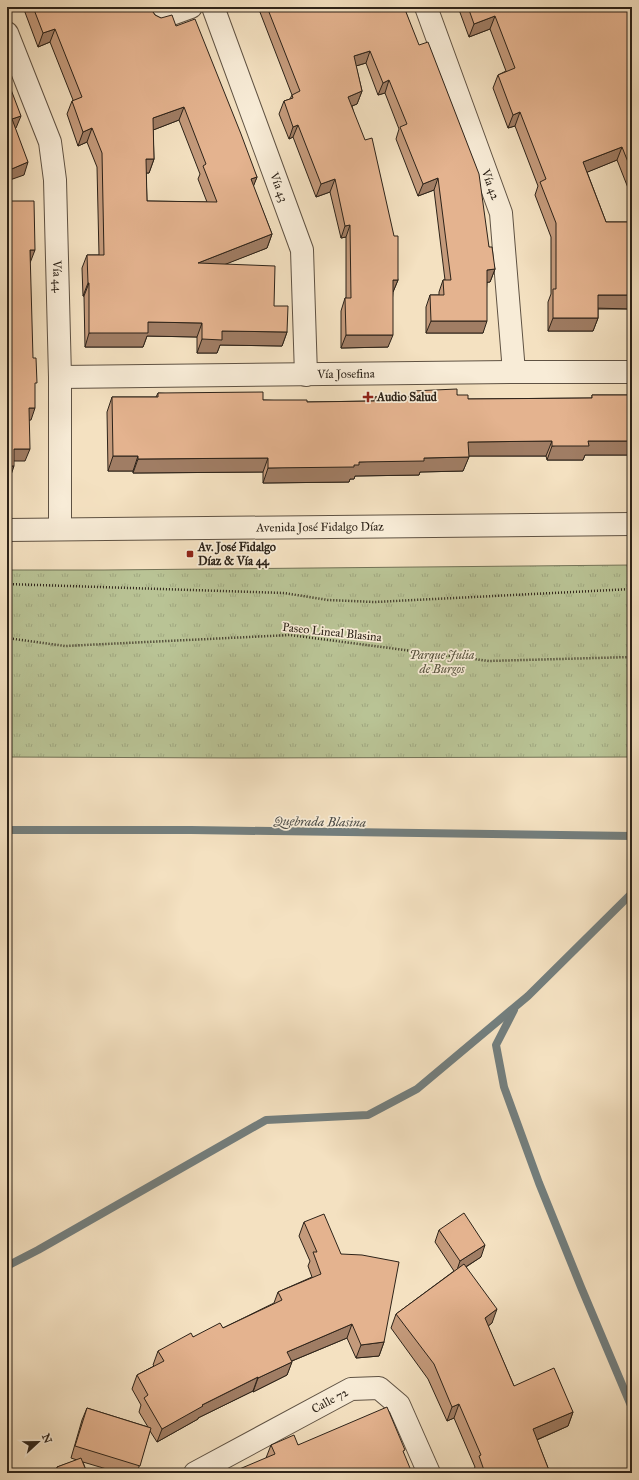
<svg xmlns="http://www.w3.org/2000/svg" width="639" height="1480" viewBox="0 0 639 1480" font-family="'IM FELL Great Primer',serif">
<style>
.park{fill:url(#park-tufts);stroke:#737357}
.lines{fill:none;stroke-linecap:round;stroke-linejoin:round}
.stream{stroke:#737e7d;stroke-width:8}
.minor-casing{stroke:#5f5243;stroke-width:24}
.path{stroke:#2d2319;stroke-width:2.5;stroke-dasharray:1 2;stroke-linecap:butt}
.minor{stroke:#f8ecd7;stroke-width:22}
.wall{fill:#c49a7b;stroke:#2d2319;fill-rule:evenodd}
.shaded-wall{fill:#a07d64;stroke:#2d2319}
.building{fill:#e4b38f;stroke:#2d2319;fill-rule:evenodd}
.poi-dot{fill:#8f2418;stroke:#f8ecd7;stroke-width:1.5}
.labels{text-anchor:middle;stroke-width:3.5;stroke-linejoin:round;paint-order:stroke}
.street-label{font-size:12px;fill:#2d2319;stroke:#f8ecd7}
.poi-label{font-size:12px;font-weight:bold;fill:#2d2319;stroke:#f8ecd7;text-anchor:start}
.park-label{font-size:12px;font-style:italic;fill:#57533e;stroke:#f8ecd7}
.water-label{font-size:13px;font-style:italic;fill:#50504b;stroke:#f8ecd7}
</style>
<defs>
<pattern id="park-tufts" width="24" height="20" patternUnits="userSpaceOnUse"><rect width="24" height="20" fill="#b9c395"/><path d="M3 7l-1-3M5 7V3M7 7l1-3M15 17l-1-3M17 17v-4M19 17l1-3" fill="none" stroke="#9fa780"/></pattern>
</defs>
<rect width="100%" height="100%" fill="#f4e1c1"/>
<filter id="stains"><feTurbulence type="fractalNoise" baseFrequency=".005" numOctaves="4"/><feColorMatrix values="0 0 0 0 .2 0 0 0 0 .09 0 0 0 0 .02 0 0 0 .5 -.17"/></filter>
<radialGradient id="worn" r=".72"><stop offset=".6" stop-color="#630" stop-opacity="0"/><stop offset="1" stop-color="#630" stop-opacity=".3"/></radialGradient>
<path class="park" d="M632,565v192l-393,1 -232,-1v-187h97z"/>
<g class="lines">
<g class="stream">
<path d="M7,830h184l441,6"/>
<path d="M514,1010l-18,35 8,42 35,96 42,104 51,121"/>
<path d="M7,1266l31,-16 228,-130 102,-5 49,-26 111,-93 104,-103"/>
</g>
<g class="minor-casing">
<g id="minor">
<path id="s1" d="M213,7l89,243 4,125"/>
<path id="s2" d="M426,7l75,206 13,159"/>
<path d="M158,19l33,-12"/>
<path id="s3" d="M7,33l43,109 5,38 5,197v152"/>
<path id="s4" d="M60,377l454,-5h118"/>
<path id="s5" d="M7,530l625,-6"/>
<path id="s6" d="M195,1473l156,-84 28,-1 20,17 30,68"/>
</g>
</g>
<g class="path">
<path d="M7,584l277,9 44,7 47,2 257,-13"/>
<path d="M7,638l58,8 225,-11 199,26 143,-4"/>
</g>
<use href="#minor" class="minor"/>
</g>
<g class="wall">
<path d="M23,7h132l-4,2 4,6 21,11 81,151 -4,9 19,48 -5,14 -42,16 49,42 13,26 -5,14 -62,-1 -3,8h-20v-16l-50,-1 -4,11h-58l-1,-51h-1l-1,-28 5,-13h12l-2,-88 -10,-25 -9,4 -11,-32 5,-13 1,-1 -23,-58 -12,5zM179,120l21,54 -2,5 9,23 -60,-1 -1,-28h3l5,-14 -1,-29z"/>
<path d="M258,7h146l85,240 6,22 -5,13h-3l-4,51h-57v-26l4,-12h9v-3l4,-12h2l-11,-90 -16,6 -22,-57 3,-10 -14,-36 -7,2 -12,-32 -10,3 6,25 -5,13 -5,2 46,174 -5,12 -5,55 -47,1v-37l4,-13h1v-61l-5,1 -11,-46 -14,5 -23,-60 -4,2 -10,-25 5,-13 6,-2 2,-4z"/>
<path d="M458,7h75l1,2 98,8v181l-15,-38 -30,12 19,50h26v87h-34v9l-5,13h-45v-29l3,-8v-57l-16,-42 3,-9 -23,-60 -7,2 -15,-40 5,-13 8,-4 -16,-42 -21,8z"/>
<path d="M412,391l45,4 11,4 124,-1v-3h40v60h-47l-2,5h-36l-1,-4h-77l-6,15 -43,1 -1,3 -64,1 -1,3h-4l-1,3 -86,1v-11l-130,1v-2h-25l-1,-59 5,-15h44l2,-4 105,7 44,2 67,-1 1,-4h35z"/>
<path d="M304,1222l37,32 43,88 -5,14 -23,2 -9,-20 -55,23 -5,14 -34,17v-1l-55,27v1l-41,23 -7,-11 -13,42h-17l-37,-11 4,11h-32l2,-6 20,-7 -6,-2 11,-38 5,-12 61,19 -9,-15 2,-7 -9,-16 5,-14 17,-9 -1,-1 5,-14 35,-14 30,-9 51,-25 4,-11 34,-15 -4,-11 2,-5 -11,-25z"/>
<path d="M439,1230l42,27 -15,10 26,56 -4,3 26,60 59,26 -5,14 -31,14 13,33h-76l-1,-2 2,-4 -21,-49 -7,3 -19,-42 -37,-51 5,-14 58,-43 -19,-29z"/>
<path d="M271,1445h27l106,8 -138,5z"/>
</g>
<g class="shaded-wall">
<path d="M495,16l-5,13 -21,8 5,-13z"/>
<path d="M55,29l-5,13 -12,5 5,-14z"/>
<path d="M370,51l-4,12 -17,5 5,-12z"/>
<path d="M389,80l-4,13 -7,2 5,-12z"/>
<path d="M362,91l-5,13 -13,5 4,-12z"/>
<path d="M184,107l-5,13 -31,12 5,-14z"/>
<path d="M520,112l-5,14 -7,2 5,-13z"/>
<path d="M21,116l-5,12 -9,4 5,-13z"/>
<path d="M298,125l-5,12 -4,2 4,-12z"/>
<path d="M92,128l-5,14 -9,4 5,-14z"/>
<path d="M622,147l-5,13 -39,16 5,-14z"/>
<path d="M146,159h8l-5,14h-8z"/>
<path d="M28,162l-4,13 -17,6v-10z"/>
<path d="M257,177l-5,13 -1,-11z"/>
<path d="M438,178l-4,12 -16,6 5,-12z"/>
<path d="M335,179l-5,13 -14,5 5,-13z"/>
<path d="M350,225l-4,12 -5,1 4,-12z"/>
<path d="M272,234l-5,14 -74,29 5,-14z"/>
<path d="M30,250h5l-5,13z"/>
<path d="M495,269l-5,13 -8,1 5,-13z"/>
<path d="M393,280h5l-5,12h-5z"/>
<path d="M88,283h1l-5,13h-1z"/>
<path d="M598,295h34v14l-39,-1z"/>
<path d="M553,318h45l-5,13h-45z"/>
<path d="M431,321h56l-4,12h-57z"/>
<path d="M148,322l54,1 -5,14 -50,-1 -4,11h-58l4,-14z"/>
<path d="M222,331l65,1 -5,14 -62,-1 -3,8h-20l5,-14z"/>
<path d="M346,335h47l-5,12 -47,1z"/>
<path d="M29,408h6l-4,12 -6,1z"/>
<path d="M552,441l-6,15h-83l5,-14z"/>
<path d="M588,441h44v14h-47l-2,5h-36l5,-14z"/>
<path d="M14,449h16l-5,12h-15z"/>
<path d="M113,456h25l-5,15h-25z"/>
<path d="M469,457l-6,14 -43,1 -1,3 -64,1 -1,3h-4l-1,3 -86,1 5,-15 86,-3 5,-3 65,-4z"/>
<path d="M268,458l-5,14 -130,1 5,-14z"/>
<path d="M7,466h7l-4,12h-3z"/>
<path d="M485,1245l-4,12 -25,16 4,-12z"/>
<path d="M497,1309l-5,14 -12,9 5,-14z"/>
<path d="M352,1324l-5,14 -65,27 5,-13z"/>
<path d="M384,1342l-5,14 -23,2 5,-13z"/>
<path d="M292,1362l-5,13 -34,17 5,-14z"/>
<path d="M258,1377l-5,14 -55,27v1l-41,23 5,-13 40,-24z"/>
<path d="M459,1404l-5,14 -7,3 5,-14z"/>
<path d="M573,1412l-5,14 -41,18 6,-15z"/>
</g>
<g class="building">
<path d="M33,7h118v2l4,6 6,3 11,-3 4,11 19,-7 46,115 16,43 -6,2 21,55 -74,29 77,3 -1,40h14l-1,26 -65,-1v9l-20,-1v-16l-54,-1v11h-59v-50h-1l-1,-28h17l-2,-102 -10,-25 -9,4 -11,-31 10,-4 -27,-68 -12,4zM184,107l22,57 -3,2 14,36 -70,-1 -1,-42h8l-1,-41z"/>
<path d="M267,7h137l15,38 9,-3 51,132 10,73h3l3,22 -8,1v51h-56l-1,-26h14l-1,-15h8l-13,-102 -15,6 -23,-57 7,-3 -18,-44 -6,3 -13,-32 -16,5 8,35 -14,6 17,43 7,-2 22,98h4v44h-5v55h-47l-1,-37h6l-1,-73 -5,1 -10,-47 -14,5 -23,-59 -5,2 -9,-26 9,-3 -1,-3 8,-4z"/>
<path d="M468,7h65l1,2 6,-2h88l4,10v155l-10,-25 -39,15 23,60h26v73h-34v23h-45v-29h3v-66l-16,-41 6,-3 -26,-67 -7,3 -15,-40 17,-7 -20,-52 -21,8z"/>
<path d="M7,79l14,37 -9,3 16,43 -21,9z"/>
<path d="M7,201h27l1,49h-5l3,108h3l1,25h-2v25h-6l1,41h-16v17h-7z"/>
<path d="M457,389v6h11v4l124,-1v-3h40v46h-44l1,5h-37v-5l-84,1 1,15 -45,1v3l-65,1v3h-5v2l-86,1v-10l-130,1v-3h-25l-1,-59h46v-4l105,-1v8h44v2l68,-1v-4h38l-1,-6z"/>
<path d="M464,1213l21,32 -25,16 -21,-31z"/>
<path d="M324,1214l17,40 21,1 37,7 -15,80 -23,3 -9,-21 -65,28 5,10 -34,16v-1l-56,28 1,1 -41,23 -18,-31 4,-3 -11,-20 27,-14 -6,-10 33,-18 2,4 27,-14 3,5 59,-28 -4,-8 43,-18 -8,-22h4l-13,-30z"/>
<path d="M464,1264l33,45 -12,9 29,68 40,-18 19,44 -40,17 17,44h-65l-6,-17 2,-1 -22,-51 -7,3 -18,-43 -38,-50z"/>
<path d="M387,1407l18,43 -2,1 9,22h-182l45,-19 -4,-9 23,-10 4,10z"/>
<path d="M87,1408l64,20 -11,38 -65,-20z"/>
<path d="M81,1458l6,15h-28l-2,-6z"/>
</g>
<g class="poi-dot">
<path d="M366 391h4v4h4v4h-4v4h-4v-4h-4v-4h4z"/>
<rect x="186" y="550" width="8" height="8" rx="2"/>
</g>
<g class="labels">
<g class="street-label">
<text dy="4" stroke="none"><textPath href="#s2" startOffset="189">Vía 42</textPath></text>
<text dy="4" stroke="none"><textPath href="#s1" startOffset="192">Vía 43</textPath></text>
<text dy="4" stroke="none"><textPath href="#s3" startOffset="252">Vía 44</textPath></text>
<text dy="4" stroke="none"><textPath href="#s4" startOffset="286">Vía Josefina</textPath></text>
<text dy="4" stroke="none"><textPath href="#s5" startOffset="313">Avenida José Fidalgo Díaz</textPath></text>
<text transform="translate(332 632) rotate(6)" y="4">Paseo Lineal Blasina</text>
<text dy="4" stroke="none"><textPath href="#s6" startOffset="153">Calle 72</textPath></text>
</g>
<g class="poi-label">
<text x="377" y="401">Audio Salud</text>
<text x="198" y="551">Av. José Fidalgo<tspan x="198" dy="14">Díaz &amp; Vía 44</tspan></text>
</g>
<g class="park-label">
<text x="442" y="659">Parque Julia<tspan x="442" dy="14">de Burgos</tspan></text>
</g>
<g class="water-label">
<text transform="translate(320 821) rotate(1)" y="5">Quebrada Blasina</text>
</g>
</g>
<rect width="639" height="1480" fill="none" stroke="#f4e1c1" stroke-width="24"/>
<rect x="8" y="8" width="623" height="1464" fill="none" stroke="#2d2319" stroke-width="2"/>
<rect x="12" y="12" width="615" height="1456" fill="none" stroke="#2d2319"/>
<g transform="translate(38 1442) rotate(68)" stroke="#f8ecd7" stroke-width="3" paint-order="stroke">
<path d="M0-3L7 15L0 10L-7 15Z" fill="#2d2319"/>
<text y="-6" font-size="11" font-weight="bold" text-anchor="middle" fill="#2d2319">N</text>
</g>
<rect width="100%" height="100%" filter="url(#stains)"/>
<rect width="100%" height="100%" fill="url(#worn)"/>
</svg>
